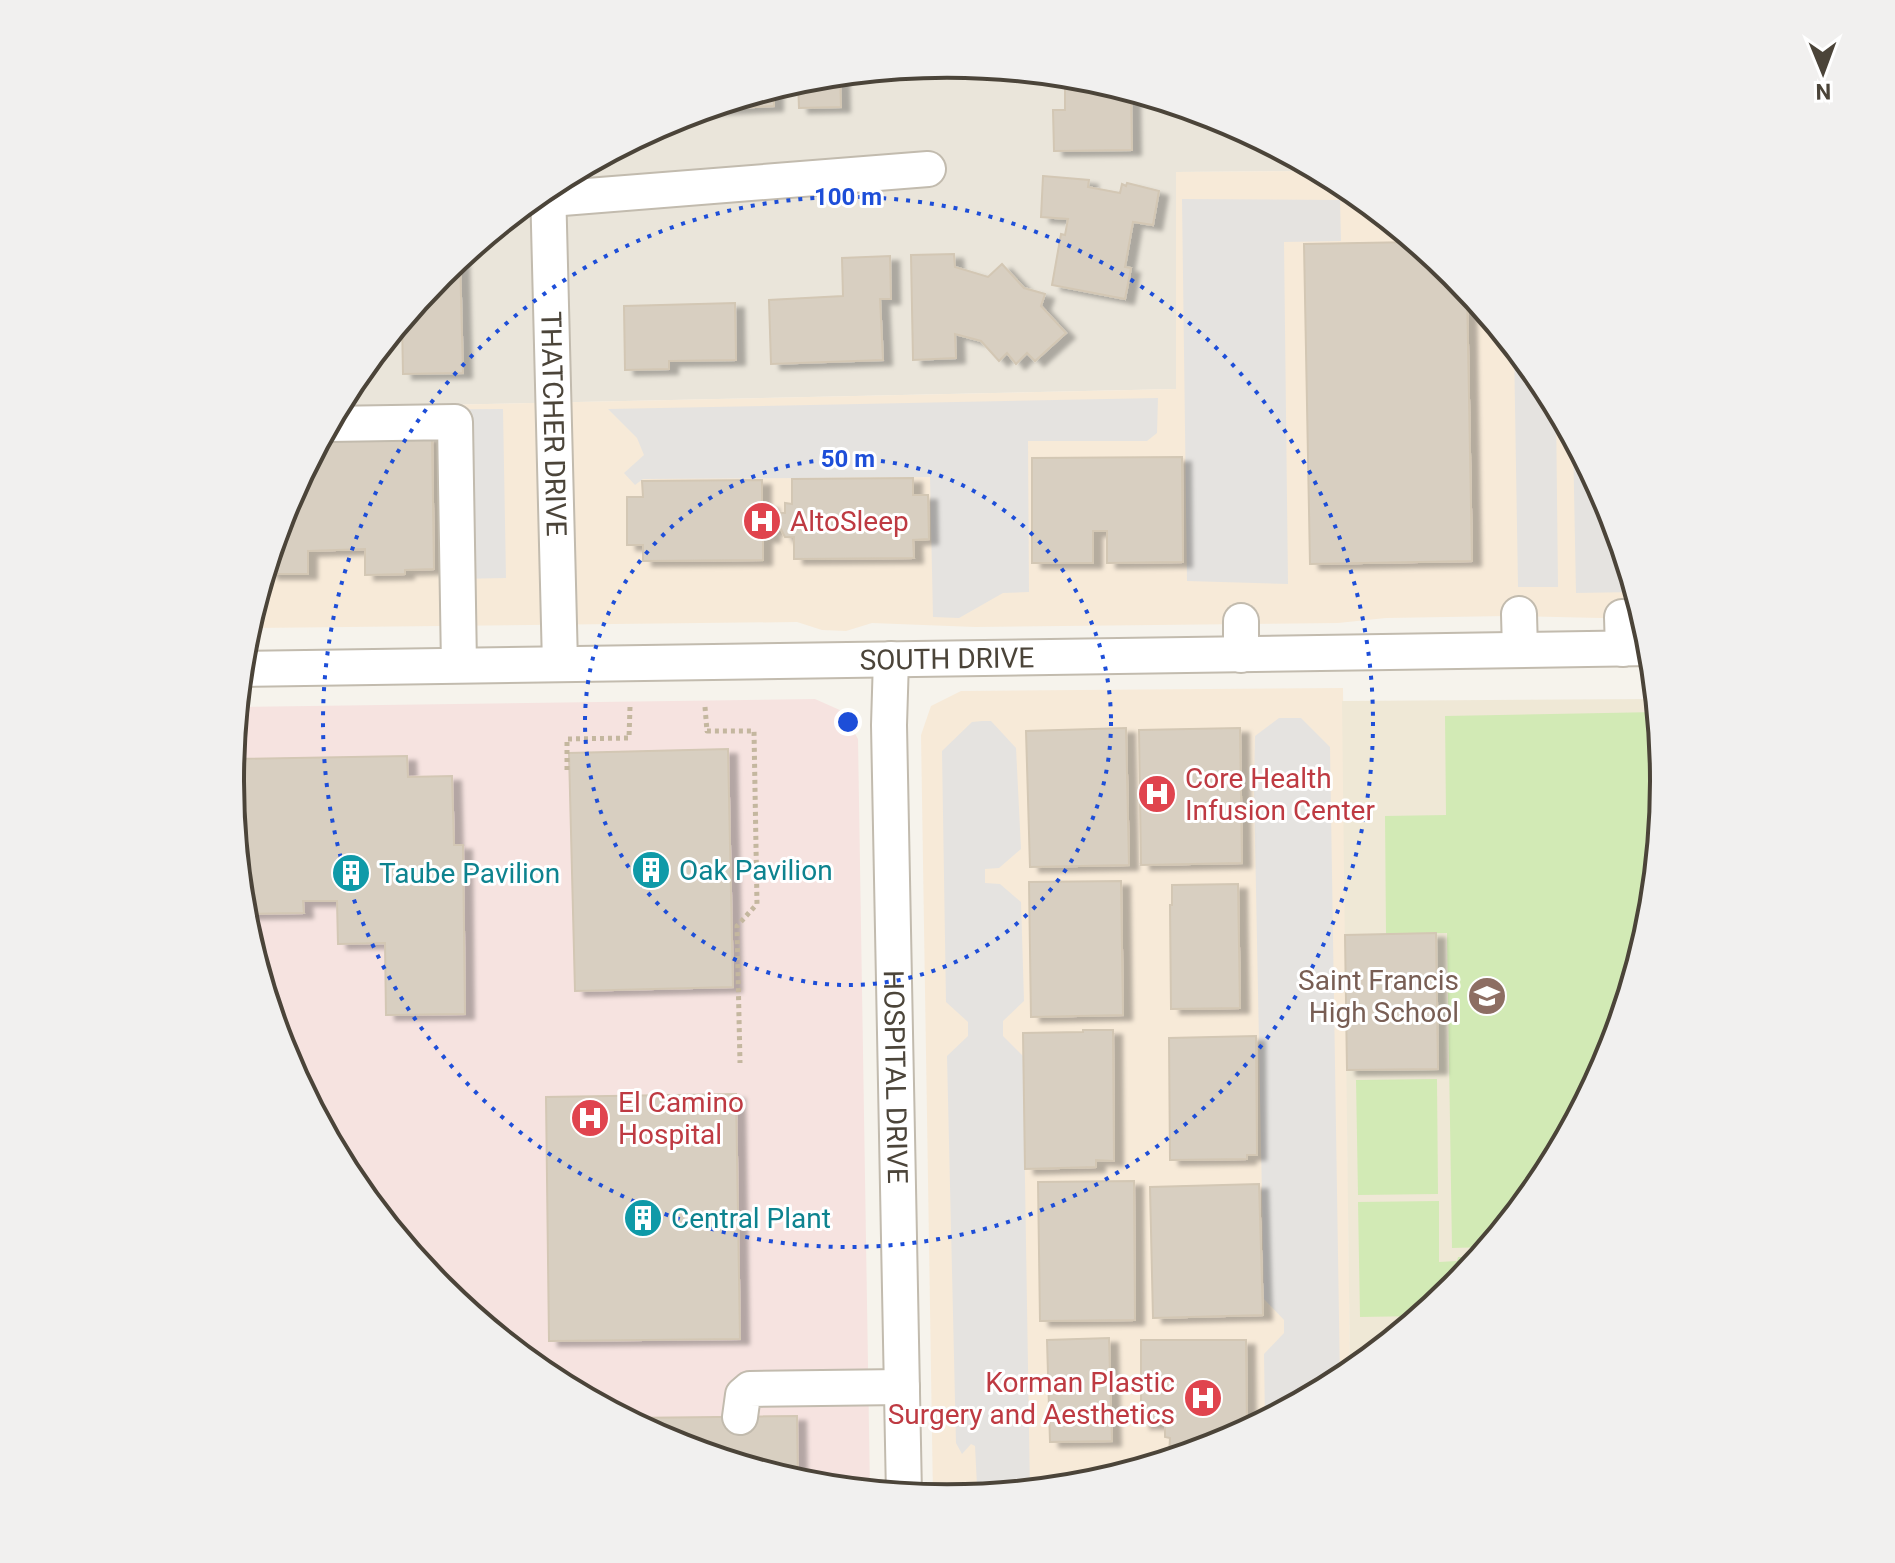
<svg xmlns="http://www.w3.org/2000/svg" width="1895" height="1563" viewBox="0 0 1895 1563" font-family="Roboto,sans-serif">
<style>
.residential{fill:#eae5da}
.commercial{fill:#f7ead8}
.education{fill:#efe8d6}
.medical{fill:#f6e3e0}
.green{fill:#d2eab5}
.parking{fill:#e5e3e0}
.building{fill:#d8cfc1;stroke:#d3c7b4;stroke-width:2;filter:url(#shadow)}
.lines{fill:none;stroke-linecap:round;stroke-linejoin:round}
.minor-casing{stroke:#c2bbae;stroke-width:38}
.path{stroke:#c4b79f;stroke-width:5;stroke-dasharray:4 4;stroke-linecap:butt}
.minor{stroke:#fff;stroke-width:34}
.ring{fill:none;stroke:#1d4ed8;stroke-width:4;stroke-dasharray:4 8}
.labels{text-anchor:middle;stroke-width:6;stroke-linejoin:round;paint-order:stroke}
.street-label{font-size:28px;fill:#4b4439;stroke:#fff}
.health-label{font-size:28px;fill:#be3a42;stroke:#fff;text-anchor:start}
.culture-label{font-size:28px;fill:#0d838f;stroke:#fff;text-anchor:start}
.education-label{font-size:28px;fill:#785e54;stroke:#fff;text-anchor:end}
.rim{fill:none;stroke:#4b4439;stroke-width:4}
.centre{fill:#1d4ed8;stroke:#fff;stroke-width:4}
.ring-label{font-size:24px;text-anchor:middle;font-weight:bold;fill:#1d4ed8;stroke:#fff;stroke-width:6;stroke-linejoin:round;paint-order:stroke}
</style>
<defs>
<filter id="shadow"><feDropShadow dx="9" dy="5" stdDeviation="2" flood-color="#0004"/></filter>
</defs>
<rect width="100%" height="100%" fill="#f6f3ec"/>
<path class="residential" d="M948,64l140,14 134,41 97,52 -143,1v217l-829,18v-16l4,-9 89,-108 109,-89 124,-67 135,-40z"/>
<g class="commercial">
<path d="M1319,171l28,14 108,89 89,109 67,124 33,112 -136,-3 -122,2 -48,5 -363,4 -103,-4 -26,8 -24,-1 -25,-8 -549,6 37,-121 62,-116 1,16 828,-18v-217z"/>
<path d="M1343,688l7,687 -128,70 -135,40 -140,14 -14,-1 -12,-763 10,-29 30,-15z"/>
</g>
<path class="education" d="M1657,699l8,83 -14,140 -41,135 -66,124 -89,108 -105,85 -8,-673z"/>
<path class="medical" d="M815,699l27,12 16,28 12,752 -63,-6 -134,-41 -124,-66 -109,-89 -89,-109 -67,-124 -40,-135 -14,-140 7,-74z"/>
<g class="green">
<path d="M1658,712l7,70 -14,140 -41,134 -66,124 -55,67 -37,1 -5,-315 -61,1 -1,-118 61,-1 -1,-99z"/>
<path d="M1437,1079l1,115 -80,1 -2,-115z"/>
<path d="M1439,1201v61l18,-1 1,-4h23l-26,32 -33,27 -62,1 -2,-115z"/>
</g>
<g class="parking">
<path d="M1182,199l158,1 1,41 -57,1 4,342 -101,-3z"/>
<path d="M1514,346l30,37 12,22 2,182h-40z"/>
<path d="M1158,398l-1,35 -10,8h-119l1,151 -26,1 -44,25 -26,-1 -3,-140 -287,2 -8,6 -11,-12 20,-18 -7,-17 -29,-29z"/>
<path d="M503,409l3,169 -49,1 -2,-157 -118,-12z"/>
<path d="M1573,438l38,69 25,85 -60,1z"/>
<path d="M1279,718h22l29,29 10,635 -75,40 -1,-68 20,-21v-13l-20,-21 -10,-512 1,-51z"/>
<path d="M982,721h9l25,27 5,101 -22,19 -14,1v14l15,1 21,18 3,99 -21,20v15l20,20 7,435 -64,6 11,-11 -2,-40 -4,-2 -9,10 -6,-11 -9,-387 21,-20v-14l-22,-20 -4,-251 30,-29z"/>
</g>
<g class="building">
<path d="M840,75l1,32 -42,1 -1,-27z"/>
<path d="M1065,76l23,2 43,13 1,59 -78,1 -1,-41h12z"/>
<path d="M774,88v18l-71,4z"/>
<path d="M1043,176l46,4 -1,7 32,6 2,-9 4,2 1,-3 32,8 -6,34 -20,-3 -8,45 6,1 -6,31 -73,-14 9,-51 4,1 3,-16 -27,-2z"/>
<path d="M1415,242l40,32 12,15 5,272 -162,3 -6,-320z"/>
<path d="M954,254l1,13 33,10 14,-13 22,24 21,6 -4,12 25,27 -31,28 -8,-8 -11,11 -9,-11 -8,8 -18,-20 -26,-7 1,24 -43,2 -2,-105z"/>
<path d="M890,256l1,43h-11l3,61 -112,4 -2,-64 74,-4 -1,-38z"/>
<path d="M460,258l3,115 -60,1 -1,-54 38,-46z"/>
<path d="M735,303l1,57 -67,1v8l-44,1 -1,-64z"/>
<path d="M432,436l2,133 -29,1v4l-40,1v-26l-57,2v23h-39v-6l-3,1 19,-62 36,-69z"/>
<path d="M1182,457l1,105 -76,1v-32h-14v32h-61v-105z"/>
<path d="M913,478v17h15l1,44 -16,1 1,18 -120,1v-22h-9l-4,-8h-10v8h-8v23l-120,1v-16h-16v-48h16l-1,-16 120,-1v24h8v9h15v-10l7,1v-25z"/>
<path d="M1126,728l3,137 -99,2 -4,-136z"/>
<path d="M1240,728l2,135 -101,2 -2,-135z"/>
<path d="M728,749l5,238 -158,4 -6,-238z"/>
<path d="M407,756l1,21 44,-1 2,69h9l2,169 -79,1 -1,-72 -47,1 -1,-43h-34l1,12 -61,1 -13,-133 2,-22z"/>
<path d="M1121,881l2,134 -92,2 -2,-135z"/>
<path d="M1238,884l2,124 -69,1 -1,-104h2v-20z"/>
<path d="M1436,933l2,136 -91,1 -2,-135z"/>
<path d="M1083,1030h30l1,131 -18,-1v7l-71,2 -2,-136 60,-1z"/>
<path d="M1256,1036l1,119h-10v4l-77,1 -1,-122z"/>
<path d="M736,1094l4,245 -191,2 -3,-244z"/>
<path d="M1134,1181l1,139 -95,1 -2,-139z"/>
<path d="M1259,1184l4,131 -110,3 -3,-131z"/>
<path d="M1109,1338l3,103 -62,1 -3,-102z"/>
<path d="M1141,1340h105l1,91 -25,14 -39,11 -14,-1 1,-17 -5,-1v-13h-24z"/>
<path d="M797,1416l1,66 -125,-38 -49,-26z"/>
</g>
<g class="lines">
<g class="minor-casing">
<g id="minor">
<path id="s1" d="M548,186l12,478"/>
<path d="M550,199l378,-30"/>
<path d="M329,424l126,-2 4,243"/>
<path d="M1519,614l1,36"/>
<path d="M1622,617l1,32"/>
<path d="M1241,655v-34"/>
<path id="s2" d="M891,659l-2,66 15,770"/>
<path id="s3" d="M241,669l1411,-21"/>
<path d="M740,1417l3,-22 7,-6 152,-2"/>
</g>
</g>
<g class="path">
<path d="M705,707l2,24h47l3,173 -20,22 3,137"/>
<path d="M567,770v-31l62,-1 1,-31"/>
</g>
<use href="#minor" class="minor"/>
</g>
<g class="ring">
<circle cx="848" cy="722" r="263"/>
<circle cx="848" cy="722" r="525"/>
</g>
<defs>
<g id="hospital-disc" transform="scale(2)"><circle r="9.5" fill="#e0444e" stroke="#fff"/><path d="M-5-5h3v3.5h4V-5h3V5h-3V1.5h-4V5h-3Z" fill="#fff"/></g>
<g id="building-disc" transform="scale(2)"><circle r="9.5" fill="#0f9aa8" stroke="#fff"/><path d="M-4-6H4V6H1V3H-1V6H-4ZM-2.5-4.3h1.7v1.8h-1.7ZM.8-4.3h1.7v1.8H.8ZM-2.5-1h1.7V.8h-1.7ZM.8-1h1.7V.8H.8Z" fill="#fff"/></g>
<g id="school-disc" transform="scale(2)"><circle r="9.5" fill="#8d6e63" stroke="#fff"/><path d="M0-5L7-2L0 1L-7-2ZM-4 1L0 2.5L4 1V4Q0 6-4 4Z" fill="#fff"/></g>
</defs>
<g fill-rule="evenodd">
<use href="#hospital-disc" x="762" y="521"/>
<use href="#hospital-disc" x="1157" y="794"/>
<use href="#building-disc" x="651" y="870"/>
<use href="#building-disc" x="351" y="873"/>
<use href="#school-disc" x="1487" y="996"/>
<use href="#hospital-disc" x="590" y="1118"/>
<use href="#building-disc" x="643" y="1218"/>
<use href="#hospital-disc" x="1203" y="1398"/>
</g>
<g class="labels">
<g class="street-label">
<text dy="10" stroke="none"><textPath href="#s1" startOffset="238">THATCHER DRIVE</textPath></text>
<text dy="10" stroke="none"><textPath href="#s3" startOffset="706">SOUTH DRIVE</textPath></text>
<text dy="10" stroke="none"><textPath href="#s2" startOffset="418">HOSPITAL DRIVE</textPath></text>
</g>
<g class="health-label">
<text x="790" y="531">AltoSleep</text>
<text x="1185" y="788">Core Health<tspan x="1185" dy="32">Infusion Center</tspan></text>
<text x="618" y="1112">El Camino<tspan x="618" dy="32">Hospital</tspan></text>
<text x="1175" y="1392" text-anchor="end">Korman Plastic<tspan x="1175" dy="32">Surgery and Aesthetics</tspan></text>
</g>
<g class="culture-label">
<text x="679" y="880">Oak Pavilion</text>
<text x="379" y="883">Taube Pavilion</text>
<text x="671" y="1228">Central Plant</text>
</g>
<g class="education-label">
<text x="1459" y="990">Saint Francis<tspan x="1459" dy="32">High School</tspan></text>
</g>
</g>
<path d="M0 0H1895V1563H0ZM244 781a703 703 0 1 1 1406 0a703 703 0 1 1-1406 0Z" fill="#f1f0ef" fill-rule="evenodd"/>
<path class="rim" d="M244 781a703 703 0 1 1 1406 0a703 703 0 1 1-1406 0Z"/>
<circle cx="848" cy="722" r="12" class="centre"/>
<g class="ring-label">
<text x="848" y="205">100 m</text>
<text x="848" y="467">50 m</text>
</g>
<g transform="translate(1823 72) rotate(179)" stroke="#ffffff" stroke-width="6" paint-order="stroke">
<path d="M0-6L14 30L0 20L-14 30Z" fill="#4b4439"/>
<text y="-12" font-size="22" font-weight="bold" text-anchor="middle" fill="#4b4439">N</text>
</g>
</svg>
